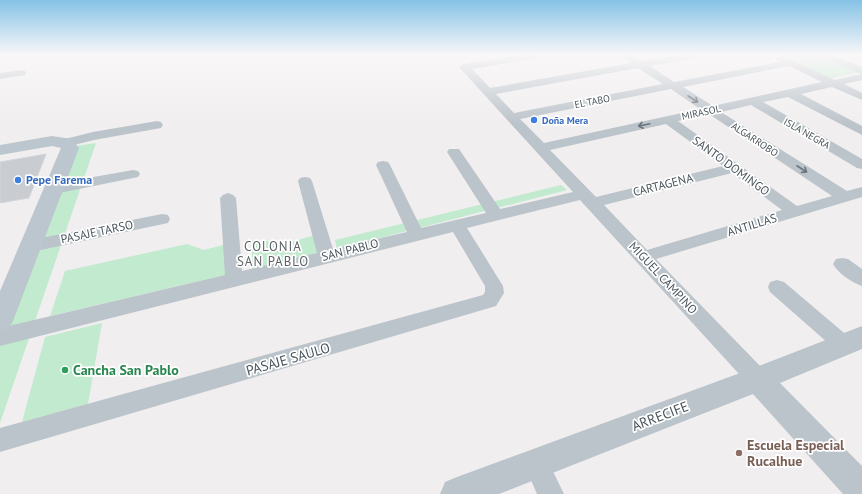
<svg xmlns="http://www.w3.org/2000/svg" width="862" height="494" viewBox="0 0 862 494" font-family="'PT Sans',sans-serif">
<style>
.green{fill:#c1eace}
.building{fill:#c9ccd0;stroke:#d3d5d9}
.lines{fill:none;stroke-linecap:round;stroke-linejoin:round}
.minor{fill:#bbc4ca;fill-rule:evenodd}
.tertiary{fill:#bbc4ca;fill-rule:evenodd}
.secondary{fill:#bcc6ce;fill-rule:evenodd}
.oneway{stroke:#6a757c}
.shop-dot{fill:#3f7fe0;stroke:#fff;stroke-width:1.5}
.leisure-dot{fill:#2e9e5b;stroke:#fff;stroke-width:1.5}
.education-dot{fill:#8d6e63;stroke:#fff;stroke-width:1.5}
.labels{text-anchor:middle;stroke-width:3.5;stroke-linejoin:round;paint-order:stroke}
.far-street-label{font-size:10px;fill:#48535a;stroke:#fff}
.far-shop-label{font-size:10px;font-weight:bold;fill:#366cbe;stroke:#fff;text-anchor:start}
.street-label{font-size:12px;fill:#48535a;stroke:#fff}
.shop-label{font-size:12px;font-weight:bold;fill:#366cbe;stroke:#fff;text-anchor:start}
.neighbourhood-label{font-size:13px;letter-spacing:1px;fill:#5c5f63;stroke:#fff}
.near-street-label{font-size:14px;fill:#48535a;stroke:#fff}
.near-leisure-label{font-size:14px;font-weight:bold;fill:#27864d;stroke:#fff;text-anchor:start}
.near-education-label{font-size:14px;font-weight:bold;fill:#785e54;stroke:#fff;text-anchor:start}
</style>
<rect width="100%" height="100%" fill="#f1eeef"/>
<g class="green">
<path d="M776,55h45l40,17 -33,7z"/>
<path d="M96,143l-96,280v-77l76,-200z"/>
<path d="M561,185l6,5 -230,59 -2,-9z"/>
<path d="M315,235l3,18 -66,17v-30l36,3z"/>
<path d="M187,244l17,6 23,-6 2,30 -179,42 15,-45z"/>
<path d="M102,323l-14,81 -66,18 23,-85z"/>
</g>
<path class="building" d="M46,154l-17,44 -29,5v-41z"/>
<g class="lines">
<g class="minor">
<path d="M520,55h23l-5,3 -66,11 18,19 141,-25 -11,-8h12l10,6 38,-6h21l-5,3 -46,8 24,16 106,-20 -5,-4 5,-3 55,25 26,-6 -40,-17 -1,-2h13l29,12v13l-18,4 18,9v7l-30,-13 -31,7 61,32v9l-74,-38 -25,5 99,57v10l-5,-1 -106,-63 -30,7 126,79 15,-4v10l-206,62 110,113 3,7 -3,7 -8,3 -8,-3 -170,-186 -113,28 36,58 1,7 -8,13 -496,146v-24l483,-133 2,-3v-6l-32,-54 -453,114v-18l225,-53 -5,-77 3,-3 5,-2 5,2 3,3 6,73 75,-18 -19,-72 2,-3 5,-1 5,1 2,3 21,68 74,-17 -31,-67 2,-3 5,-1 5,1 2,3 31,63 65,-15 -39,-61 2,-3h10l41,60 73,-17 -114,-125 5,-3zM789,66l33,16 -109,24 -30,-19zM638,68l25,16 -149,29 -18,-19zM671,89l29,20 -156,34 -24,-24zM709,114l123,82 -35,10 -119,-85zM666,124l57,42 -127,31 -46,-47zM732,173l50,37 -135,40 -43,-45z"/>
<path d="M21,70l4,1 1,2 -1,2 -25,4v-6z"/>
<path d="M157,121l4,1 2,3 -2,3 -67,12 -28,7 -5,-1 -2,-3 2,-3 32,-8z"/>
<path d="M133,170l5,1 2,3 -2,3 -84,17 -5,-2 -2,-3 2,-3 5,-2z"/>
<path d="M162,214l6,1 2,4 -2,4 -137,29 -6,-2 -2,-4 2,-4 6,-2z"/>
<path d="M842,258l6,1 14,10v17c-10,-3 -24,-13 -29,-22l3,-5z"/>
<path d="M777,280l7,2 66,56 3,6 -3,6 -7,3 -7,-3 -66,-58 -2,-5 2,-5z"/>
<path d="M536,452l9,3 19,39h-27l-13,-30 3,-9z"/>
</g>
<path class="tertiary" d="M862,326v23l-82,34 82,83v28h-19l-90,-100 -254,100h-59l5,-12 12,-5 294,-108z"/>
<path class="secondary" d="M52,136l20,3 7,9 -66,173 -4,7 -9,3v-40l61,-143 -9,-2 -52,9v-10z"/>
</g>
<defs><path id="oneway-shaft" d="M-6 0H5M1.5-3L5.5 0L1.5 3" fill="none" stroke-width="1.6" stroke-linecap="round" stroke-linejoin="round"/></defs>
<g class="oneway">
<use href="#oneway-shaft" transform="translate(693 99) rotate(33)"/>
<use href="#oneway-shaft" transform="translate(644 125) rotate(168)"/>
<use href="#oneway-shaft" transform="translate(802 169) rotate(33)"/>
</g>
<linearGradient id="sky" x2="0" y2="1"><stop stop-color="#85c2e6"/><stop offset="0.44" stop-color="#f9f7f8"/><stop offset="1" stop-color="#f9f7f8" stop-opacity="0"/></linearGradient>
<rect width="862" height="124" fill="url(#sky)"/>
<g class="shop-dot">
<circle cx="534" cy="120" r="4"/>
<circle cx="18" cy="180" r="4"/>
</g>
<circle class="leisure-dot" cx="65" cy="370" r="4"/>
<circle class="education-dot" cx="739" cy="453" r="4"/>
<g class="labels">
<g class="far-street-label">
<text transform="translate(592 101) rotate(-11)" y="4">EL TABO</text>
<text transform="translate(701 112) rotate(-12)" y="4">MIRASOL</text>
<text transform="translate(807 133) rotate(30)" y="4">ISLA NEGRA</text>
<text transform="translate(755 139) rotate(33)" y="4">ALGARROBO</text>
</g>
<g class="far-shop-label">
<text x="542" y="124">Doña Mera</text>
</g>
<g class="street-label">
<text transform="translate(731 166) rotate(36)" y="4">SANTO DOMINGO</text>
<text transform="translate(663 185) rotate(-14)" y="4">CARTAGENA</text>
<text transform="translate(752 225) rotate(-17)" y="4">ANTILLAS</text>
<text transform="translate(97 232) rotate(-12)" y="4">PASAJE TARSO</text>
<text transform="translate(350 250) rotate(-14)" y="4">SAN PABLO</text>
<text transform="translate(663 278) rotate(47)" y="4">MIGUEL CAMPINO</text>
</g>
<g class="shop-label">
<text x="26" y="184">Pepe Farema</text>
</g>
<g class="neighbourhood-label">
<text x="273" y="251">COLONIA<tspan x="273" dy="15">SAN PABLO</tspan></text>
</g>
<g class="near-street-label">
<text transform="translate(288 359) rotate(-16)" y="5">PASAJE SAULO</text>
<text transform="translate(660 416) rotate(-21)" y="5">ARRECIFE</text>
</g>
<g class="near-leisure-label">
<text x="73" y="375">Cancha San Pablo</text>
</g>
<g class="near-education-label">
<text x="747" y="450">Escuela Especial<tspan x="747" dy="16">Rucalhue</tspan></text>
</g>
</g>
</svg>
